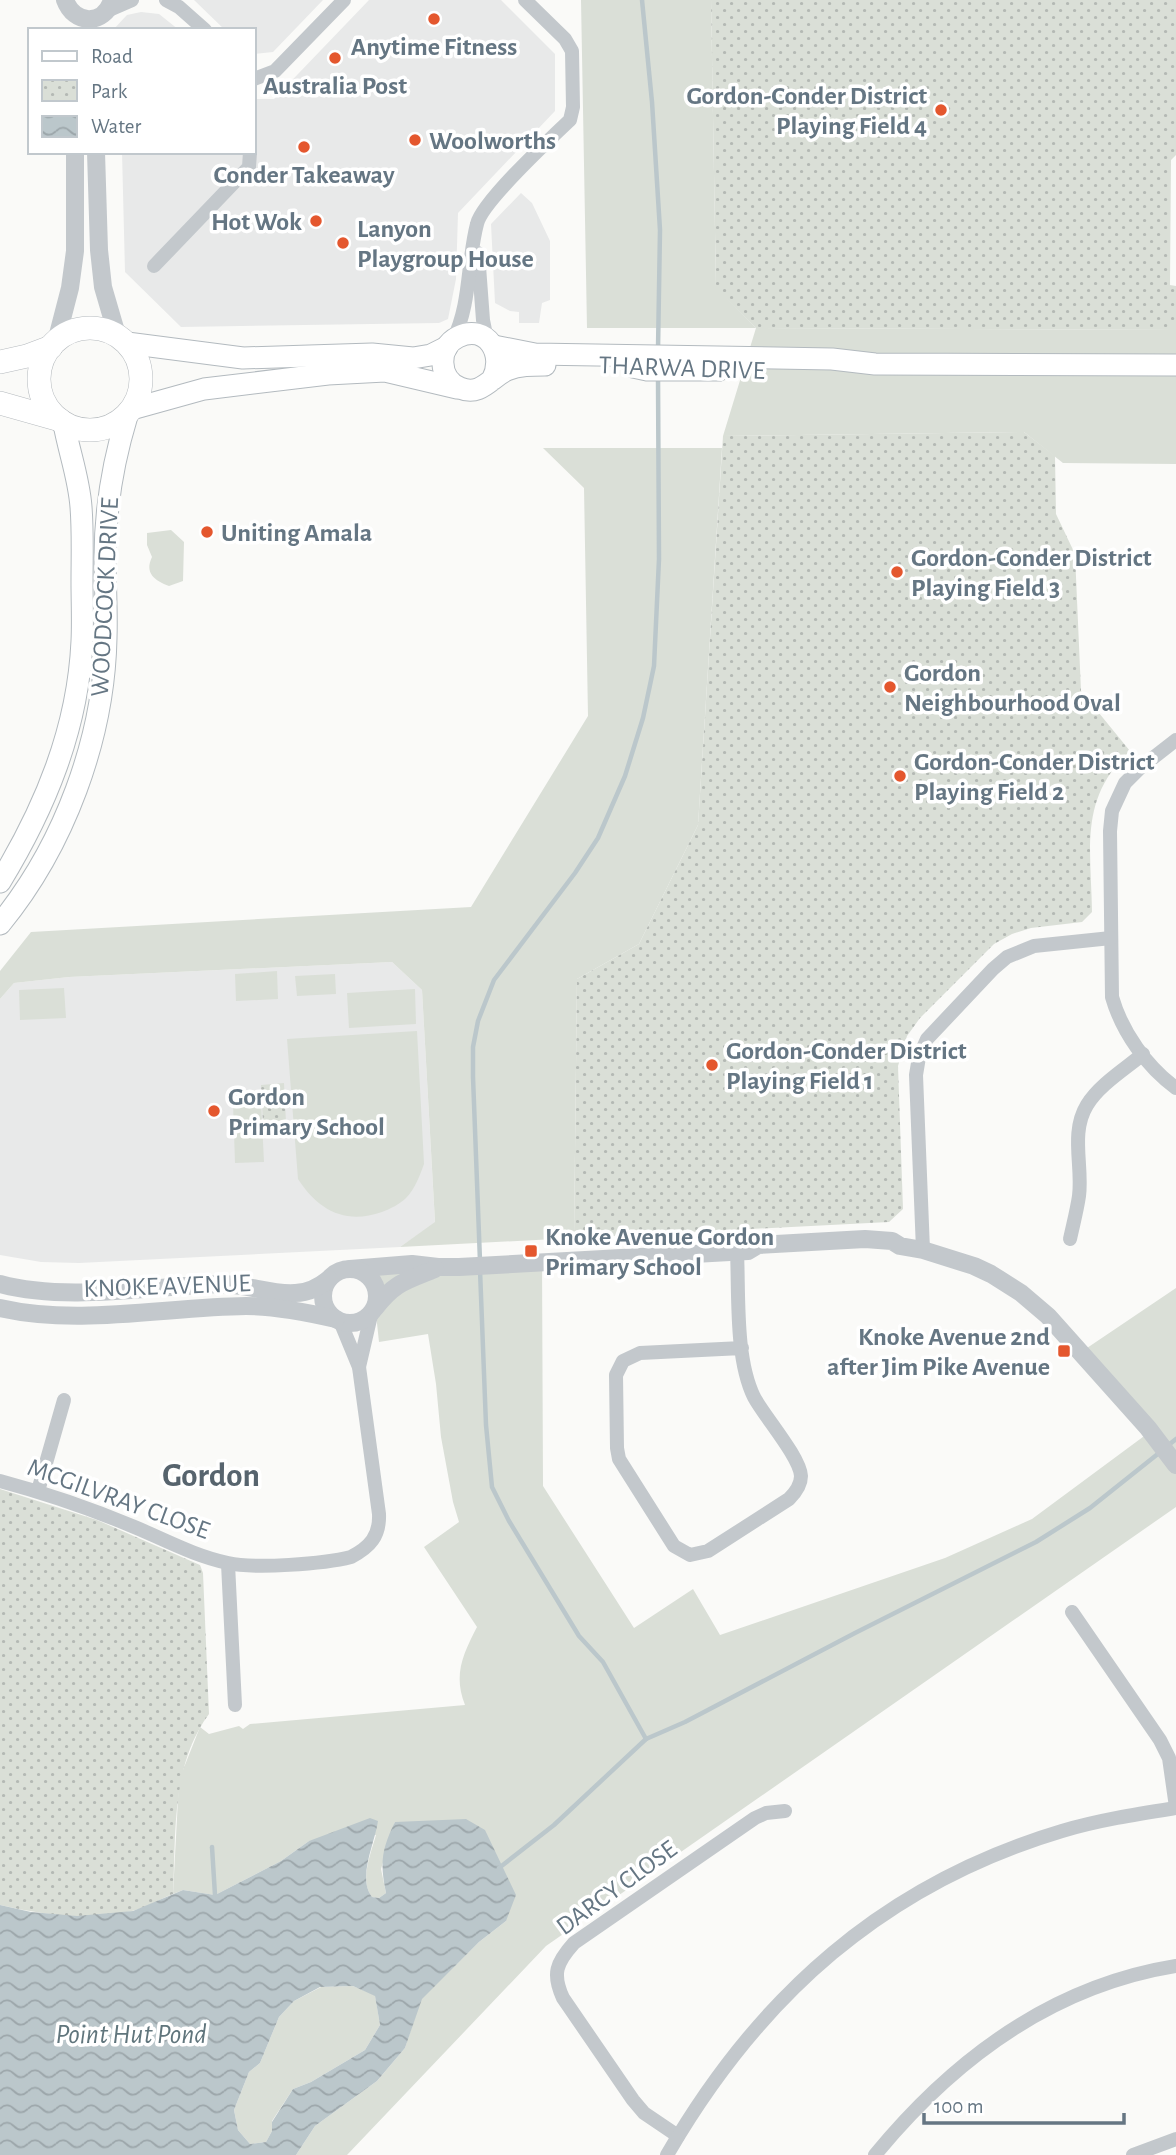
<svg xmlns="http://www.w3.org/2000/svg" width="1176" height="2155" viewBox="0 0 1176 2155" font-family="'Alegreya Sans',sans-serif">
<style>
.built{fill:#e8e9e9}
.green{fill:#dadfd7}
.park{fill:url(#park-dots)}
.water{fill:url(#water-waves);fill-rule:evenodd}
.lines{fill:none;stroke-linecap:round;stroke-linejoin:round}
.stream{stroke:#bbc7cb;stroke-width:4.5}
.secondary-casing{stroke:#b3babf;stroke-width:23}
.primary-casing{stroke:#b5babe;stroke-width:24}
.minor{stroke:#c3c8cc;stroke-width:14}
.tertiary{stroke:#c3c8cc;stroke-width:18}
.secondary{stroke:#fff;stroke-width:21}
.primary{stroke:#fff;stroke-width:23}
.poi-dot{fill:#e4572e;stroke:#fff;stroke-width:2.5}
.labels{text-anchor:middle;stroke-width:7;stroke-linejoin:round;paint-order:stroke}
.poi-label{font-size:26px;font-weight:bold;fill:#657683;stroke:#fff;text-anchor:start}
.street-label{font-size:26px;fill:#657683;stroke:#fff}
.water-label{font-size:28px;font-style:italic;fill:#60757c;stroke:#fff}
.district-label{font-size:33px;font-weight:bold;fill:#57646e;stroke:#fff}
</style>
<defs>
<pattern id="park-dots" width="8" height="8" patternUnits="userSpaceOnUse" patternTransform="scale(1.75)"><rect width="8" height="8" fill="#dadfd7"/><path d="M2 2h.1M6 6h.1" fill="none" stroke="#b4b9b4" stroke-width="1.8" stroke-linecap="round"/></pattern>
<pattern id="water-waves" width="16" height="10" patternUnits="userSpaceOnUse" patternTransform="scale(1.75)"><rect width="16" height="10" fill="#bbc7cb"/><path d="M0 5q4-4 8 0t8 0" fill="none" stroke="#9ca6aa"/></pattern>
</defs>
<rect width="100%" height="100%" fill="#fafaf8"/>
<g class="built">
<path d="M194,0h129l-50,52 -19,2v-24h-29z"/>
<path d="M369,0h132l54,54v57l-97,102 -2,66 -8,40 -9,4 -258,4 -56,-55 -3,-120h132v-53h20z"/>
<path d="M141,12l18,2 20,16h-66l14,-15z"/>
<path d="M521,193l11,10 18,38v59l-8,3 -3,20h-20v-11l-9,-1 -15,-8 -4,-79z"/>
<path d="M392,962l30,28 13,233 -35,24 -321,16 -38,-1 -41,-7v-256l14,-16 55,-6z"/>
</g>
<g class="green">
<path d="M581,0h130l5,288 40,40 420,2v134l-113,-1 -39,-31 -301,4 33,-108h-169z"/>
<path d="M543,448h179l-24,377 -59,119 -62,35 -3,259 -174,9 35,-25 -13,-232 -30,-28 -323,15 -55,6 -14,16v-28l31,-39 440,-25 117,-191 -4,-228z"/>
<path d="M171,530l13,12 -1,39 -14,5c-14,-5 -25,-13 -17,-29l-5,-12v-12z"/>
<path d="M277,971l1,28 -42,2 -1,-27z"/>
<path d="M335,974l1,20 -39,2 -2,-20z"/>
<path d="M64,988l2,30 -46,2 -1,-30z"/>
<path d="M415,989l1,35 -67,4 -2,-35z"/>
<path d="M417,1031l7,133c-4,11 -9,25 -18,34 -6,6 -16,11 -24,14 -37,13 -64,-2 -84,-33l-11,-140z"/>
<path d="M261,1101l3,61 -29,1 -2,-60z"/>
<path d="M542,1259l1,227 91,142 59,-39 27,46 225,-77 87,-39 123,-91 -68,-80 89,-60v219l-630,439 -199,209h-51l19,-29 62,-45 28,-33 16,-49 58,-57 27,-21 -86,-99h-25l-14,47 5,24 -7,5 -7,-1c-13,-16 -1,-44 4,-62l-67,6 -28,20 -66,34 -32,-5 -10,4 6,-114 21,-53 9,7 30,-8 4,3 7,-5 215,-19c-12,-30 -2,-51 12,-78l-53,-80 35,-25 -6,-20 -12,-65 -5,-53 -8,-50 -49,8 -8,-75z"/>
<path d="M353,1986l22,9 5,30 -15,25 -54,32 -18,7 -21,32v10l-6,11 -16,2 -12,-14 -4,-20 15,-38 11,-9 19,-46 15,-16 27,-14z"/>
</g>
<g class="park">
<path d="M711,0h465v155l-5,5 -1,125 6,1v44l-420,-2 -40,-39z"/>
<path d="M1024,432l31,24 1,58 19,40 6,137 49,60c-51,47 -39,97 -38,161l-10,10 -51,6 -19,6 -18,10 -74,74 -13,18 -9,30 5,143 -14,13 -315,16 3,-259 62,-35 59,-119 25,-389z"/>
<path d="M284,1083l2,39 -23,1 -2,-38z"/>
<path d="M0,1489l97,31 103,45 3,8 6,141c-38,51 -33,119 -36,180 -13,5 -27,14 -41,17 -43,10 -89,4 -132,-6z"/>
</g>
<path class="water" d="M370,1818l8,3c-3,22 -21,57 -6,76l7,1 7,-5c-6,-29 -5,-43 9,-71l71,-3 19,11 31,65 -10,26 -27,21 -57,57 -17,49 -28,33 -62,45 -19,29h-296v-250l31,7 46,4 56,-5 50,-21 32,5 66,-34 28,-20zM353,1986l22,10 5,29 -15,25 -54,32 -18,7 -21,33v9l-6,11 -16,2 -12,-14 -4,-20 15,-38 11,-9 19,-46 15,-16 26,-14z"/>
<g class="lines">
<g class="stream">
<path d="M642,0l10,102 8,128 -2,120"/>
<path d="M480,1261l-7,-184v-30l5,-26 16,-41 81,-107 23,-35 27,-62 18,-58 11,-52 5,-107 -1,-183"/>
<path d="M480,1270l6,155 6,62 17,34 70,115 24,26 43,77 -92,86 -55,43"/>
<path d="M1166,1447l10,-8"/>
<path d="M646,1739l39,-17 170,-89 181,-91 54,-34 69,-55"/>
<path d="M212,1847l3,48"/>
</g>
<g class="secondary-casing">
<g id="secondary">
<path d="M127,343l116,15 129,-4 41,4 18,-3 16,-8"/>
<path d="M494,346l41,8 297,5 43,5 301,1"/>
<path d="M633,367l14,3h72"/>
<path d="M492,380c14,-25 -5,-57 -34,-43 -21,10 -20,42 2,51 21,9 31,-11 47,-18 12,-5 25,-5 38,-5"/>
<path d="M132,409l72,-20 124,-15 57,-3 72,17"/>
<path d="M0,882c45,-74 78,-153 82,-241 1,-19 0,-39 0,-59 0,-24 1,-50 -1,-75 -2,-29 -12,-55 -17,-83"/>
<path d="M0,924c64,-78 104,-185 106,-286 1,-27 -1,-54 -1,-80 0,-49 8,-96 22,-142"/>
</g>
</g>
<g class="primary-casing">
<g id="primary">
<circle cx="90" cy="379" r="51"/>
<path d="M0,362l27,-6 24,-9"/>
<path d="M0,403l60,17"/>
</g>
</g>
<g class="minor">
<path d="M166,0l13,7 26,23"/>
<path d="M109,10l23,-10"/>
<path d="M254,79l21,-8 69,-71"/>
<path d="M478,253l5,67 4,20"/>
<path d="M154,266l95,-99 1,-15"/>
<path d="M453,340c18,-36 14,-78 24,-116 5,-22 73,-85 93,-104l3,-13 -1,-56 -7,-12 -40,-39"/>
<path d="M1176,740l-36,28 -15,15 -13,28 -2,20 2,166c10,35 35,70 64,91"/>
<path d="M1070,1239c3,-14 7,-29 9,-43 4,-30 -9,-63 8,-91 12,-20 38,-36 56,-51"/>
<path d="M923,1250l-7,-175 3,-18 8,-18 66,-70 14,-12 27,-11 77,-8"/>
<path d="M737,1252c2,43 -2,106 17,145 10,19 46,60 47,79 0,9 -6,17 -12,23l-81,52 -18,4 -16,-9 -55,-87 -2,-11 -1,-73 7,-14 17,-8 102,-5"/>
<path d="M359,1367l13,-56"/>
<path d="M0,1481c45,12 89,27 132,45 32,13 62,30 96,37 26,6 96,1 123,-6 19,-10 29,-21 28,-43l-20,-147 -19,-46"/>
<path d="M38,1491l26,-91"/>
<path d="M228,1564l7,141"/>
<path d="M1072,1612l88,128 9,18 7,49"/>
<path d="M678,2136l-34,-23 -11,-13 -70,-102c-11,-24 -7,-35 11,-55l181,-125 11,-5 19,-2"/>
<path d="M667,2155c92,-159 217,-271 395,-324 37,-11 76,-17 114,-23"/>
<path d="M875,2155c78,-95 177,-169 301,-189"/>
<path d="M1133,2155l43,-16"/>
</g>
<g class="tertiary">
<path d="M65,0c9,25 39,26 47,0"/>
<path d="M96,152l3,98 4,37 14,48"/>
<path d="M56,342l14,-54 5,-37v-99"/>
<path d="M350,1269l62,-5 26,3h21l289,-16 10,-6 107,-6 27,2 8,5 23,4 51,16 17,8 30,19 27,23 100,112 28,37"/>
<circle cx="350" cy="1296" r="27"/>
<path d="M0,1284c65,18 153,2 221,0 25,0 52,11 74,9 14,0 24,-6 34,-14"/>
<path d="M0,1308c78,18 166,-1 246,-2 30,0 60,6 90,13"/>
<path d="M375,1308c20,-26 31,-27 60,-39"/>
</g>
<use href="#secondary" class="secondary"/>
<use href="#primary" class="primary"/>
</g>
<g class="poi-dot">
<circle cx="434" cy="19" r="7"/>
<circle cx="335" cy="58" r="7"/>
<circle cx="941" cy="110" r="7"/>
<circle cx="415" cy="140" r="7"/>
<circle cx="304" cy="147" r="7"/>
<circle cx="316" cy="221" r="7"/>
<circle cx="343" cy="243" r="7"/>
<circle cx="207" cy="532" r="7"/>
<circle cx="897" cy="572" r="7"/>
<circle cx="890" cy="687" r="7"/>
<circle cx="900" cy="776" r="7"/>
<circle cx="712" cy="1065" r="7"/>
<circle cx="214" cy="1111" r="7"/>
<rect x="524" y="1244" width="14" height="14" rx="3.5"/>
<rect x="1057" y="1344" width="14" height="14" rx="3.5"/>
</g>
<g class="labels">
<g class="poi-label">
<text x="434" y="55" text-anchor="middle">Anytime Fitness</text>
<text x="335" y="94" text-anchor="middle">Australia Post</text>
<text x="927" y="104" text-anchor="end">Gordon-Conder District<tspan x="927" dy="30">Playing Field 4</tspan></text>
<text x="429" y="149">Woolworths</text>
<text x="304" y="183" text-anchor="middle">Conder Takeaway</text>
<text x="302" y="230" text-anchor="end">Hot Wok</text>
<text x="357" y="237">Lanyon<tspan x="357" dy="30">Playgroup House</tspan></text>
<text x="221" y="541">Uniting Amala</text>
<text x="911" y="566">Gordon-Conder District<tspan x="911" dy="30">Playing Field 3</tspan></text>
<text x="904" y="681">Gordon<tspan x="904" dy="30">Neighbourhood Oval</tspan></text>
<text x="914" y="770">Gordon-Conder District<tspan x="914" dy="30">Playing Field 2</tspan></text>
<text x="726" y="1059">Gordon-Conder District<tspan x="726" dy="30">Playing Field 1</tspan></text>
<text x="228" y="1105">Gordon<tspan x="228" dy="30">Primary School</tspan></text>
<text x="545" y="1245">Knoke Avenue Gordon<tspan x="545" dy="30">Primary School</tspan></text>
<text x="1050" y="1345" text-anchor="end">Knoke Avenue 2nd<tspan x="1050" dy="30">after Jim Pike Avenue</tspan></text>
</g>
<g class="street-label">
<text transform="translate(682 367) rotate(2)" y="9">THARWA DRIVE</text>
<text transform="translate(104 597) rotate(-87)" y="9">WOODCOCK DRIVE</text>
<text transform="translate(167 1285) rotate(-2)" y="9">KNOKE AVENUE</text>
<text transform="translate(119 1498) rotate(20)" y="9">MCGILVRAY CLOSE</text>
<text transform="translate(616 1887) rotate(-36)" y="9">DARCY CLOSE</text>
</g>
<g class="water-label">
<text x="131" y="2043">Point Hut Pond</text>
</g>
<g class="district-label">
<text x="211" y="1486">Gordon</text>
</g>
</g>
<rect x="28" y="28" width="228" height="126" fill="#ffffff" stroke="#c1c8cd" stroke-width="2"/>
<rect x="42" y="51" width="35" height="10" fill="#ffffff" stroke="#c1c8cd" stroke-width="2"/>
<text x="91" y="63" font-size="21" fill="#657683">Road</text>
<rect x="42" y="80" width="35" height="21" fill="url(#park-dots)" stroke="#c1c8cd" stroke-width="2"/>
<text x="91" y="98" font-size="21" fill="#657683">Park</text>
<rect x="42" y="116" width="35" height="21" fill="url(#water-waves)" stroke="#c1c8cd" stroke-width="2"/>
<text x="91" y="133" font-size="21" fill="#657683">Water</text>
<path d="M924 2113v10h200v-10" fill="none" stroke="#657683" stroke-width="3.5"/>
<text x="934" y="2113" font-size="21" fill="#657683" stroke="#ffffff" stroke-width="5" paint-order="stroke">100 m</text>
</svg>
